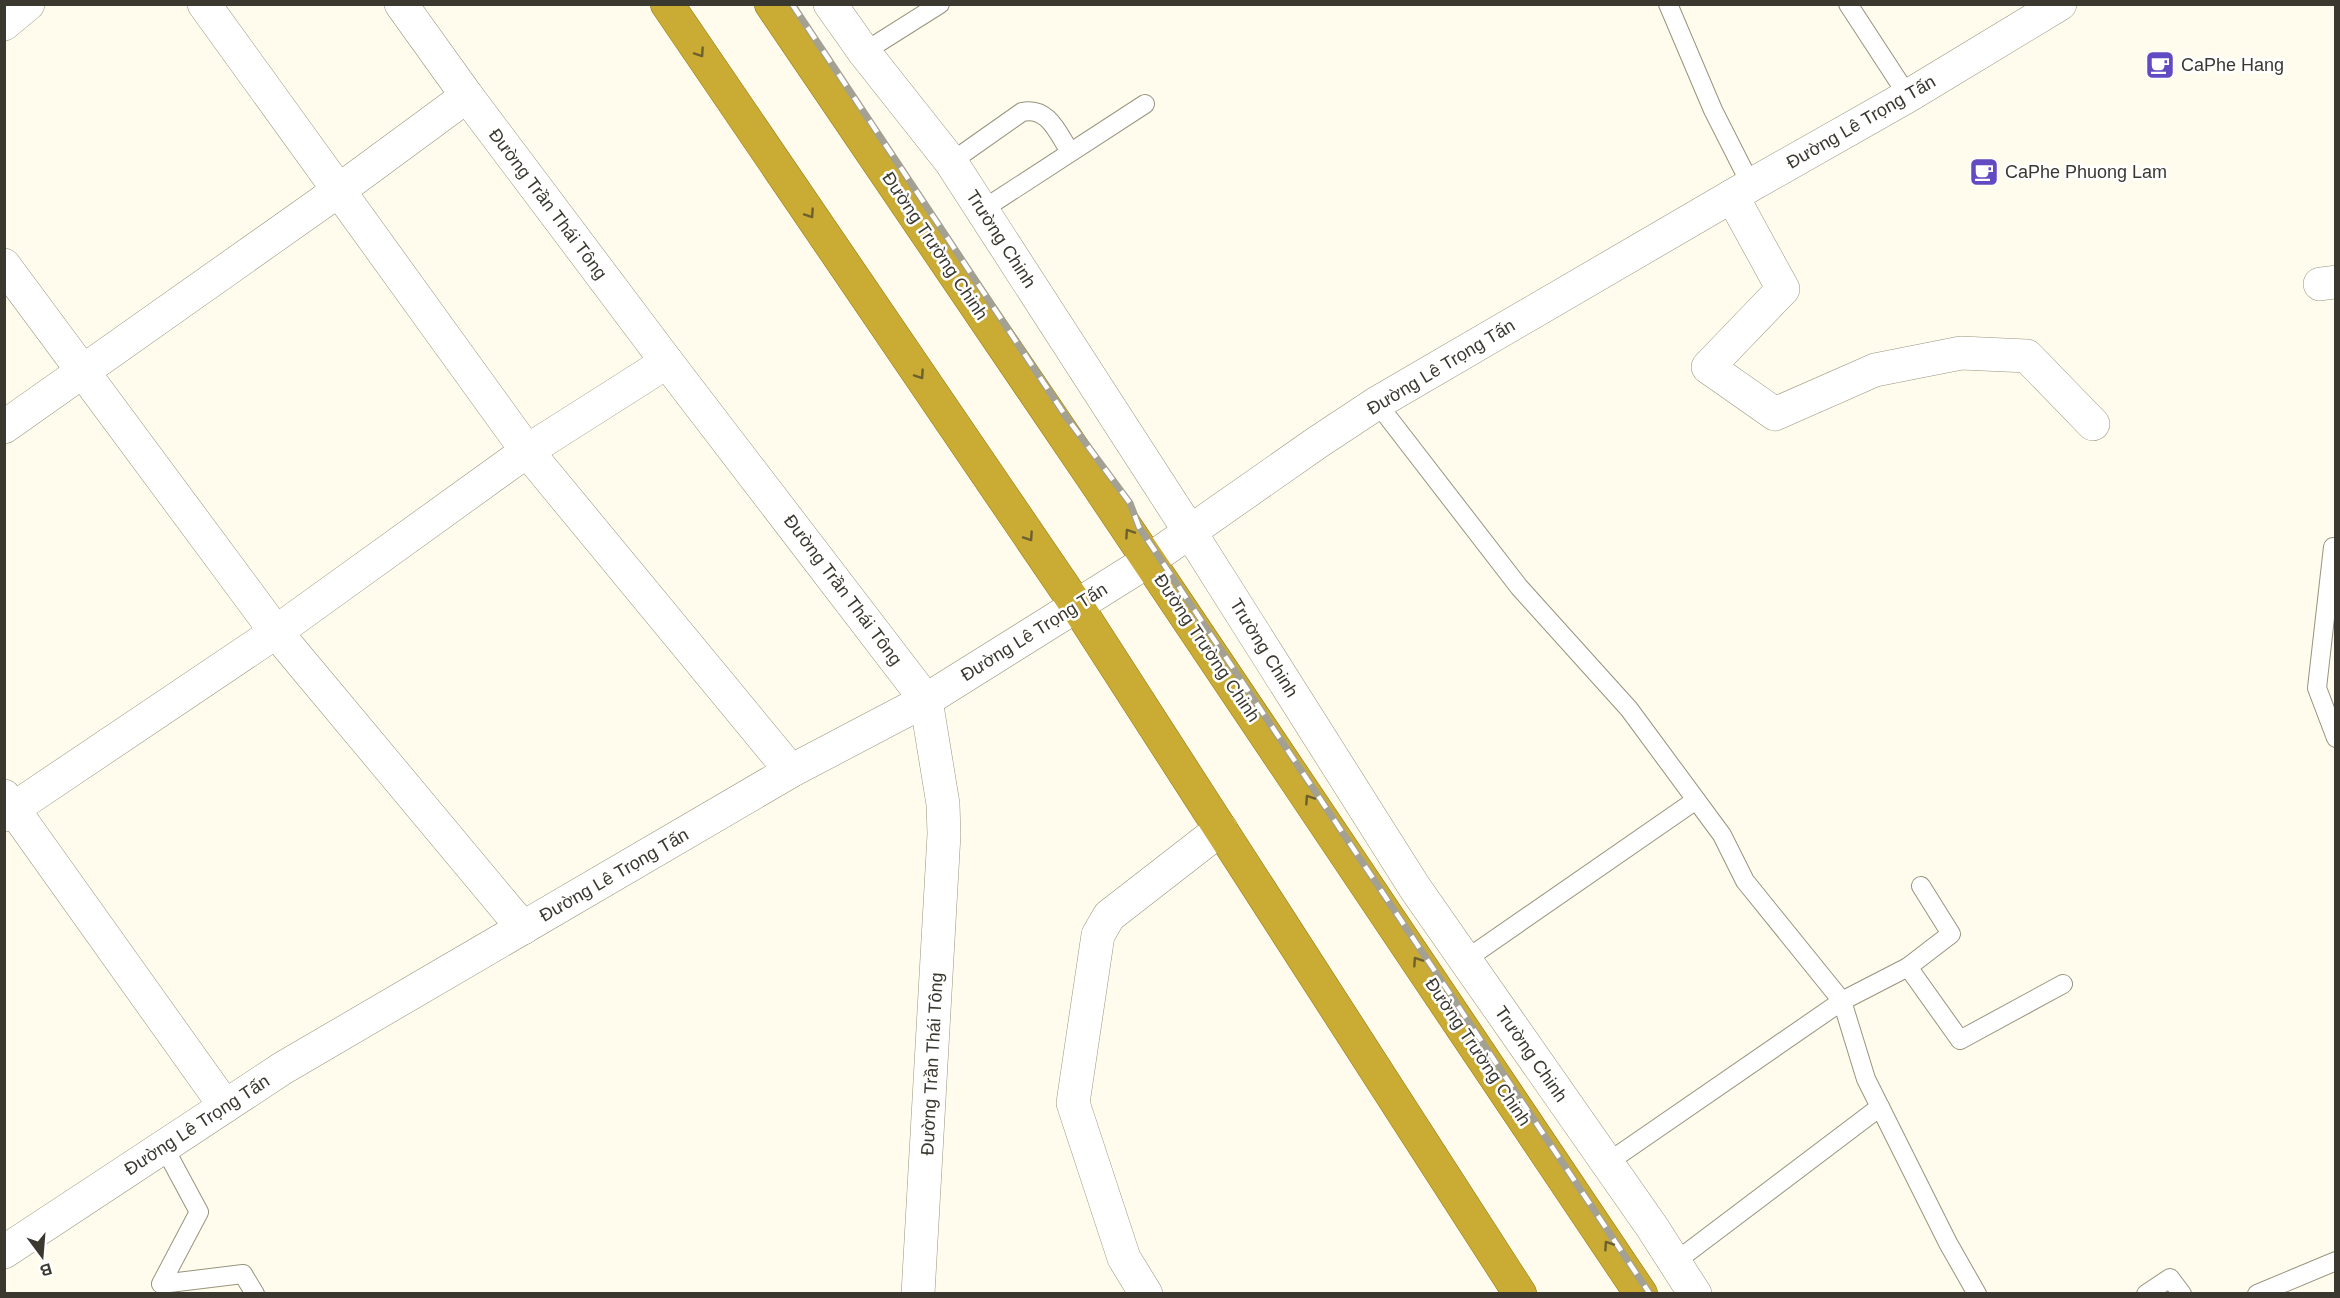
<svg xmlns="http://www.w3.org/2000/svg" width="2340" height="1298" viewBox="0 0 2340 1298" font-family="Arial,sans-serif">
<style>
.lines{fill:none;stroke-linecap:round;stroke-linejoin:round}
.service-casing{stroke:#98947e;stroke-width:20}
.minor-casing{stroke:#98947e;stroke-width:34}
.tertiary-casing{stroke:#98947e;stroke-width:34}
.trunk-casing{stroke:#8e7511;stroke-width:34}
.service{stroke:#fff;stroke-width:18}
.minor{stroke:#fff;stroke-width:33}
.tertiary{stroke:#fff;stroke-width:33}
.trunk{stroke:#caab34;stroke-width:33}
.rail-casing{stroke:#a3a094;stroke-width:7}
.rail{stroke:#fff;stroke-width:4.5;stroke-dasharray:14;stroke-linecap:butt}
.oneway{stroke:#6c6031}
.labels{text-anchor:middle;stroke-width:5;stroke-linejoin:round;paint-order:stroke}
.poi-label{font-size:18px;fill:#3a382f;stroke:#fff;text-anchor:start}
.street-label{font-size:18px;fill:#3a382f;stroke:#fff}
</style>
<rect width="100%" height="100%" fill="#fffced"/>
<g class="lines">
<g class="service-casing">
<g id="service">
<path d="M1668,4l45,106 38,75"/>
<path d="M1848,4l60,92"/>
<path d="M864,52l76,-48"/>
<path d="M951,162l71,-50c26,-6 36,21 48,40"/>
<path d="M982,210l163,-106"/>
<path d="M1377,403l142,184 110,122 93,126 23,46 97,120 24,78 82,164 29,51"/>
<path d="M2333,547l-16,141 19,50"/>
<path d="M1465,960l231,-160"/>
<path d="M1908,967l52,73 103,-56"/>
<path d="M164,1147l35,65 -38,72 82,-10 12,20"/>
<path d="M1607,1163l235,-162 66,-34 43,-33 -30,-48"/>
<path d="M1675,1262l205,-155"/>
<path d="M2146,1294l24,-16 12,16"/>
<path d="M2257,1294l79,-33"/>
</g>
</g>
<g class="minor-casing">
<g id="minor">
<path d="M204,4l323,447 264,320"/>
<path d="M401,4l66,92 200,266 259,338 17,104 1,30 -26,460"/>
<path d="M4,24l24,-20"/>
<path d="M1732,196l51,93 -75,78 67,47 100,-44 86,-17 66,3 66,68"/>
<path d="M4,265l272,367 247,296"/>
<path d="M2320,284l16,-2"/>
<path d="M4,427l334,-236 129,-95"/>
<path d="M4,796l221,310"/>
<path d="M4,815l272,-183 251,-181 140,-89"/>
<path d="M1146,1294l-22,-36 -51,-155 25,-168 11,-19 112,-87"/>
</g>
</g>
<g class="tertiary-casing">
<g id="tertiary">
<path d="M830,4l34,48 87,110 239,370 225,356 237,339 43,67"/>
<path d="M4,1252l279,-184 508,-297 135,-71 222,-139 170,-119 59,-39 374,-218 157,-89 152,-92"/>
</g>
</g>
<g class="trunk-casing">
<g id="trunk">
<path d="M667,4l410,602 443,688"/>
<path d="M771,4l326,480 544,810"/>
</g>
</g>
<use href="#service" class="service"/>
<use href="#minor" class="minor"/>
<use href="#tertiary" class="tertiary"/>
<use href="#trunk" class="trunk"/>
<g class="rail-casing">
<path id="rail" d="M792,4l275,414 63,85 9,24 511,767"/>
</g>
<use href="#rail" class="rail"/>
</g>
<defs><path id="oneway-chevron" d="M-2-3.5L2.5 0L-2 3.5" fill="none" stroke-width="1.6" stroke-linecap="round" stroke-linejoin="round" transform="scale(1.5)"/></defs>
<g class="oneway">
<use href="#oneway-chevron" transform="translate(700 53) rotate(56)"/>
<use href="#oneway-chevron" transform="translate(810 214) rotate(56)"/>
<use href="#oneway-chevron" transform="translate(920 375) rotate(56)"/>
<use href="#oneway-chevron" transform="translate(1129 533) rotate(-124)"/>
<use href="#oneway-chevron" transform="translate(1029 537) rotate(56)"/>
<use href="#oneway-chevron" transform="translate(1309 799) rotate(-124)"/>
<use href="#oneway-chevron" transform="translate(1417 961) rotate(-124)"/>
<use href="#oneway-chevron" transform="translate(1608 1245) rotate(-124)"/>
</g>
<defs>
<g id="cafe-square" transform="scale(1.5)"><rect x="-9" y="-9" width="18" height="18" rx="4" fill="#624ac3" stroke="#fff"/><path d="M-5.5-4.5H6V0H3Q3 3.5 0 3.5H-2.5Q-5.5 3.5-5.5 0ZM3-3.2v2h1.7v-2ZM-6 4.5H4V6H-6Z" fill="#fff"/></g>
</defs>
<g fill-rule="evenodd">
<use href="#cafe-square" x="2160" y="65"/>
<use href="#cafe-square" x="1984" y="172"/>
</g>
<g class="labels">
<g class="poi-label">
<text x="2181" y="71">CaPhe Hang</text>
<text x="2005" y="178">CaPhe Phuong Lam</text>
</g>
<g class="street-label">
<text transform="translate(1861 122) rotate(-30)" y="6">Đường Lê Trọng Tấn</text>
<text transform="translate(548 204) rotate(53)" y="6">Đường Trần Thái Tông</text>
<text transform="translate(1001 239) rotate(57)" y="6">Trường Chinh</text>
<text transform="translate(935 246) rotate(56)" y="6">Đường Trường Chinh</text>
<text transform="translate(1441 367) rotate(-31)" y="6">Đường Lê Trọng Tấn</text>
<text transform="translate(843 590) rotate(53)" y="6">Đường Trần Thái Tông</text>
<text transform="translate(1034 632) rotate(-32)" y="6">Đường Lê Trọng Tấn</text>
<text transform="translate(1207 648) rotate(56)" y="6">Đường Trường Chinh</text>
<text transform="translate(1264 648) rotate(58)" y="6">Trường Chinh</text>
<text transform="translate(614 875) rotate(-30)" y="6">Đường Lê Trọng Tấn</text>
<text transform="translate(1478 1052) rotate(56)" y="6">Đường Trường Chinh</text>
<text transform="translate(1531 1054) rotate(55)" y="6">Trường Chinh</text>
<text transform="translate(932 1064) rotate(-87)" y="6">Đường Trần Thái Tông</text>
<text transform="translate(197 1125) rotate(-33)" y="6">Đường Lê Trọng Tấn</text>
</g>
</g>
<rect width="2340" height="1298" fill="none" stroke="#3a382f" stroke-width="12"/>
<g transform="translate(42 1256) rotate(164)" stroke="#ffffff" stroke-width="4.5" paint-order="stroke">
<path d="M0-4.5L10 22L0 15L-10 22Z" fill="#3a382f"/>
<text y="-9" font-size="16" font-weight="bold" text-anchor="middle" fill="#3a382f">B</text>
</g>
</svg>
